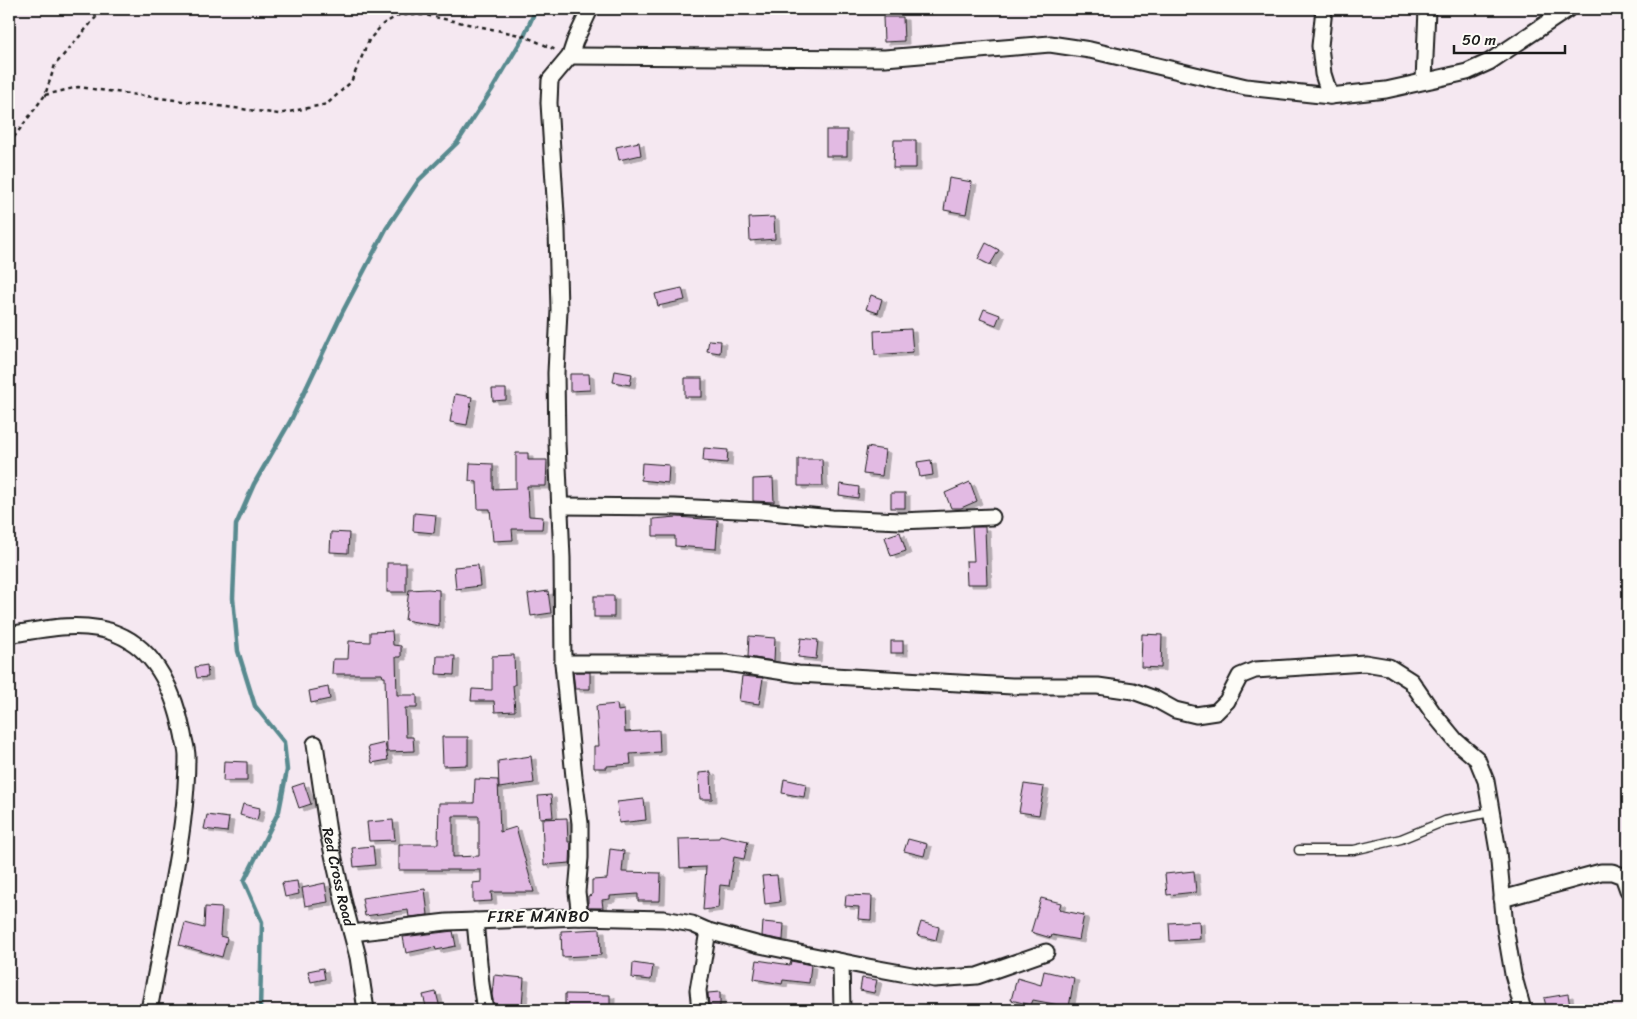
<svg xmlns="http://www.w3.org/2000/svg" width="1637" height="1019" viewBox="0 0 1637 1019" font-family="Sriracha,sans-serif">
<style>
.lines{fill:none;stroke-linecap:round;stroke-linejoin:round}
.stream{stroke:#598a8f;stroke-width:4.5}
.building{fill:#e2bae3;stroke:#1c1c1c;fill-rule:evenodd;filter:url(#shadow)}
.lane-casing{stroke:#1c1c1c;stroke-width:11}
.street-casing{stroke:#1c1c1c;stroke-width:19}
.path{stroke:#1c1c1c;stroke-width:2.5;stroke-dasharray:4 4;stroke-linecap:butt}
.lane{stroke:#fdfcf7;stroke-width:8}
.street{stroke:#fdfcf7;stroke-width:15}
.labels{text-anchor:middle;stroke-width:4;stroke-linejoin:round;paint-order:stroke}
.street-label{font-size:15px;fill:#1c1c1c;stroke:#fdfcf7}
.neighbourhood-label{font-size:16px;letter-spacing:1px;fill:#1c1c1c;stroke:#fdfcf7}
</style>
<defs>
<filter id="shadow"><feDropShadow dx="5" dy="3" stdDeviation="0" flood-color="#0004"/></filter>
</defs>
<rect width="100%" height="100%" fill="#f5e8f1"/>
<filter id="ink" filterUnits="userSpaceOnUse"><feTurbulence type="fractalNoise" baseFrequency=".02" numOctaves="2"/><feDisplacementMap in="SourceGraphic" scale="10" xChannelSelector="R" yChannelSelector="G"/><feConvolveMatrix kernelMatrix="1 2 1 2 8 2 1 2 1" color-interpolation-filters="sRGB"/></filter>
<g filter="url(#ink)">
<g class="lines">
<path class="stream" d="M260,1010l2,-88 -18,-41 35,-70 8,-41 -3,-28 -29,-36 -17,-55 -5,-53 3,-73 18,-41 37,-64 51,-107 44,-84 33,-49 38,-37 36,-55 31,-52 12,-27"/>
</g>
<g class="building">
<path d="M883,17h20l1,24 -20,1z"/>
<rect x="826" y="130" width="21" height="26"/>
<path d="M894,140h22v28h-23z"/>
<path d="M639,142l2,13 -22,5 -3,-13z"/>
<path d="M949,178l23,4 -6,32 -22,-4z"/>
<path d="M774,217l1,22 -25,2 -1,-23z"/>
<path d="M986,243l13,7 -9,15 -12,-6z"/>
<path d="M682,288l3,12 -27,6 -3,-12z"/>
<path d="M871,295l11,4 -4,14 -12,-4z"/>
<path d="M984,309l16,6 -4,10 -16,-6z"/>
<path d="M911,329l2,23 -38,3 -1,-24z"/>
<path d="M709,340l12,1 -1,12 -13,-2z"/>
<path d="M615,371l17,3 -2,11 -17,-3z"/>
<path d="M570,374h19l1,16 -20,1z"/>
<rect x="685" y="378" width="17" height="19"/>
<path d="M492,389h14v11l-13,1z"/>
<path d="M455,394l17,3 -5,28 -17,-3z"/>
<path d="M867,447l18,3 -3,26 -19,-2z"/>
<path d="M704,448l24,2 -1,13 -24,-2z"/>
<path d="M516,453h12v7h19l-1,26h-19l2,30 14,1 -1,12h-30l1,11 -20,1 -3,-32h-12l-1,-27 -8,-1 1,-18 23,1v25l23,-1z"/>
<path d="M798,459h24l1,27h-25z"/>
<path d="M931,460l2,15 -13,2 -3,-15z"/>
<path d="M642,463l27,2 -1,18 -27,-3z"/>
<path d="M773,478l1,24 -21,-1v-22z"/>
<path d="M970,482l7,19 -16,7h-10l-6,-15z"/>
<path d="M840,484l19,3 -1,11 -19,-3z"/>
<rect x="891" y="493" width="14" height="15"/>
<path d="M414,513l22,2 -2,18 -21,-2z"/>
<path d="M677,517l41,3 -2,29 -41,-3v-10h-22v-17z"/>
<path d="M972,527h13l2,57h-20l-1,-23h8z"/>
<path d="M331,532l18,1 -1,20 -18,-1z"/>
<path d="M900,532l6,19 -15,5 -6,-19z"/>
<rect x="387" y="563" width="19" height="29"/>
<path d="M478,565l2,21 -24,3 -2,-22z"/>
<path d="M428,589l11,1v36l-34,-6 4,-30z"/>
<path d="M548,591l3,22 -20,3 -3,-22z"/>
<rect x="594" y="596" width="20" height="21"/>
<path d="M392,631l1,14 8,1v11h-5l1,38h20v13h-12l1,29h7l1,14 -27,1 -2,-75h-2l-1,-3h-50l1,-15h15l1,-18 21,1v-10z"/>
<path d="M1142,634l20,1 -1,33 -20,-1z"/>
<path d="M749,636l26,2 -1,23 -26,-4z"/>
<path d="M801,638l17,2 -2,19 -18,-2z"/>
<rect x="891" y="641" width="12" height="12"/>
<path d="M514,655l1,30h-2l2,26 -20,1 -1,-11h-23l1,-12 20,1v-34z"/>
<path d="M437,656h18l-1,19 -18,-1z"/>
<path d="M207,665l1,12 -11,1 -2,-11z"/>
<path d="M573,672h17v17h-15z"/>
<path d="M742,676l21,2 -4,26 -20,-3z"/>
<path d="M328,687l2,12 -19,4 -2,-12z"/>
<path d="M617,704l1,7 6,-1 1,22 34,-2 1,22 -30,2 1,10 -24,2v2h-13v-22h5l-3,-40z"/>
<path d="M442,737h26v28l-25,1z"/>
<path d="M385,743l3,17 -16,3 -4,-16z"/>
<path d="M531,756l3,27 -35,5 -1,-27z"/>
<path d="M224,761l23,1v19h-24z"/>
<path d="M711,772l1,27h-12l-1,-26z"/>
<path d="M475,779l23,1 2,52 16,-5 18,65h-43l1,9 -19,1v-19l8,-1v-12h-82v-26h39l1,-41h35zM453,816h26v40l-26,1z"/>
<path d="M784,779l22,5 -2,13 -22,-4z"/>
<path d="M304,783l7,21 -12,4 -7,-21z"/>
<path d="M1024,784l20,3 -5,28 -20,-3z"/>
<path d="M551,795l2,22 -13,1 -2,-22z"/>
<path d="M644,799l2,21 -27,3 -2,-21z"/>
<path d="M243,804l17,4 -3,12 -17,-5z"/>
<path d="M207,815l22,3 -2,14 -23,-3z"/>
<path d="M567,818l1,24h3l-1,21 -26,2 -2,-46z"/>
<path d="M393,820l2,20 -26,1 -2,-19z"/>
<path d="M720,835l28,6 -4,18 -10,-2 -5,29 -9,-1 -2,23 -15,2 3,-43 -26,1 -1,-29 40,-1z"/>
<path d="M908,839l19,5 -3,12 -20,-5z"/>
<path d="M373,846l2,19 -21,2 -2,-19z"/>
<path d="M610,849l14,2 -2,21 39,1 -1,28h-22v-7l-28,2v3l-8,1 1,8h-15v-12l4,-1v-15l15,-1z"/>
<path d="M1194,871l2,21 -29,3 -2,-21z"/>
<path d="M777,875l3,27 -15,2 -3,-28z"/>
<path d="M297,881l2,13 -14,3 -3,-14z"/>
<path d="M325,883l3,19 -23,4 -3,-18z"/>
<path d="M425,889l3,26 -19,2 -1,-7 -43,6 -3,-18z"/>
<path d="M846,895l26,1 -1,24 -13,-1 1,-12 -14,-1z"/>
<path d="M1041,898l20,5 -2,7 25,5 -5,25 -27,-5 -1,3 -20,-6z"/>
<path d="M205,907l17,1 -2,28 7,2 -5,19 -43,-12 6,-22 19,5z"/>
<path d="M1199,921l1,18 -30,2 -1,-18z"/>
<path d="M763,922l21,2 -1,16 -21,-4z"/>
<path d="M921,922l18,5 -3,13 -19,-5z"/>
<path d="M600,929l1,26 -39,2 -1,-26z"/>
<path d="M453,931l3,15 -20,4 -1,-3 -29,6 -3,-16z"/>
<path d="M757,960l33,5 1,-4 20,4 -2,18 -26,-3 -1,4 -28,-5z"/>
<path d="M633,963l20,3 -2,14 -19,-2z"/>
<path d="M323,968l2,11 -14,3 -3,-11z"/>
<path d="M1044,971l30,7 -5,29 -36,-7 -2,5 -20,-5 6,-22 24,7z"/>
<path d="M494,975l30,3 -2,28 -28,-2 -2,-9z"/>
<path d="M862,978l15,2 -3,13 -14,-3z"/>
<path d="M436,992l4,16 -13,2 -4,-15z"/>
<path d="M720,992v14h-11l-1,-13z"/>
<path d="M565,994l45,1v15h-45z"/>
<path d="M1568,994l2,13 -23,3 -3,-12z"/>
</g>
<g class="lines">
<g class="lane-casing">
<path id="lane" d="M1299,850h55l47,-11 44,-18 46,-9"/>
</g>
<g class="street-casing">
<g id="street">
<path d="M1324,9l-4,37 3,28 7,22"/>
<path d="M570,56l315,2 165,-14 40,6 156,37 84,9 56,-6 81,-18 22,-10 79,-53"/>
<path d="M1424,81l3,-72"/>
<path d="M560,506l114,1 86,4 72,7 69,3 91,-4"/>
<path d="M9,635c33,-6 75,-15 108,-1 40,16 58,61 66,100 1,7 4,15 4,22 0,45 -7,88 -15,131 -7,41 -15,82 -23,123"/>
<path d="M563,663h163l72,11 214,12h86l35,5 22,8 20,11 21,5 20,-3 11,-11 13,-25 15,-6 110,-7 24,4 22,14 22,32 23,28 21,18 9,22 12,70 7,76 8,47 10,36"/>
<path id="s1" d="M315,744l13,88 16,72 14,53 8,53"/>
<path d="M1502,899l99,-27h11l11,4 5,14"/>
<path d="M580,917l-3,-25 3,-34v-35l-6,-46 -11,-114 -1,-105 -5,-115 -1,-70 3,-63 -2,-80 -8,-127 1,-23 20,-24 5,-15 15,-32"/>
<path d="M475,921l6,63 4,26"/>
<path d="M352,933l95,-11 133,-5 84,2 28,5 16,7 52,14 108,22 66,12 43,-3 69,-24"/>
<path d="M841,962l1,48"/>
<path d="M700,1010l-2,-20 10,-59"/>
</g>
</g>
<g class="path">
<path d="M45,95l33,-8 201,27 48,-10 24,-22 18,-42 14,-16 16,-9h26l76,16 23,5 32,14"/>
<path d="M9,144l36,-49 10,-30 48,-56"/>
</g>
<use href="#lane" class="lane"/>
<use href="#street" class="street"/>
</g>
</g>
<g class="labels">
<g class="street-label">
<text dy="5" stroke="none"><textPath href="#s1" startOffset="135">Red Cross Road</textPath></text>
</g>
<g class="neighbourhood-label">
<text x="539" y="922">FIRE MANBO</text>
</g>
</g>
<rect width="1637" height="1019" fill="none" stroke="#fdfcf7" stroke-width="30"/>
<rect x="15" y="15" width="1607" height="989" fill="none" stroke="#1c1c1c" stroke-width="2" filter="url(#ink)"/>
<path d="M1454 45v8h111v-8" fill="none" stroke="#1c1c1c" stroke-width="2.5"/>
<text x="1462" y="45" font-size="15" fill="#1c1c1c" stroke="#fdfcf7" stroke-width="4" paint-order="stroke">50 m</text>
</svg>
